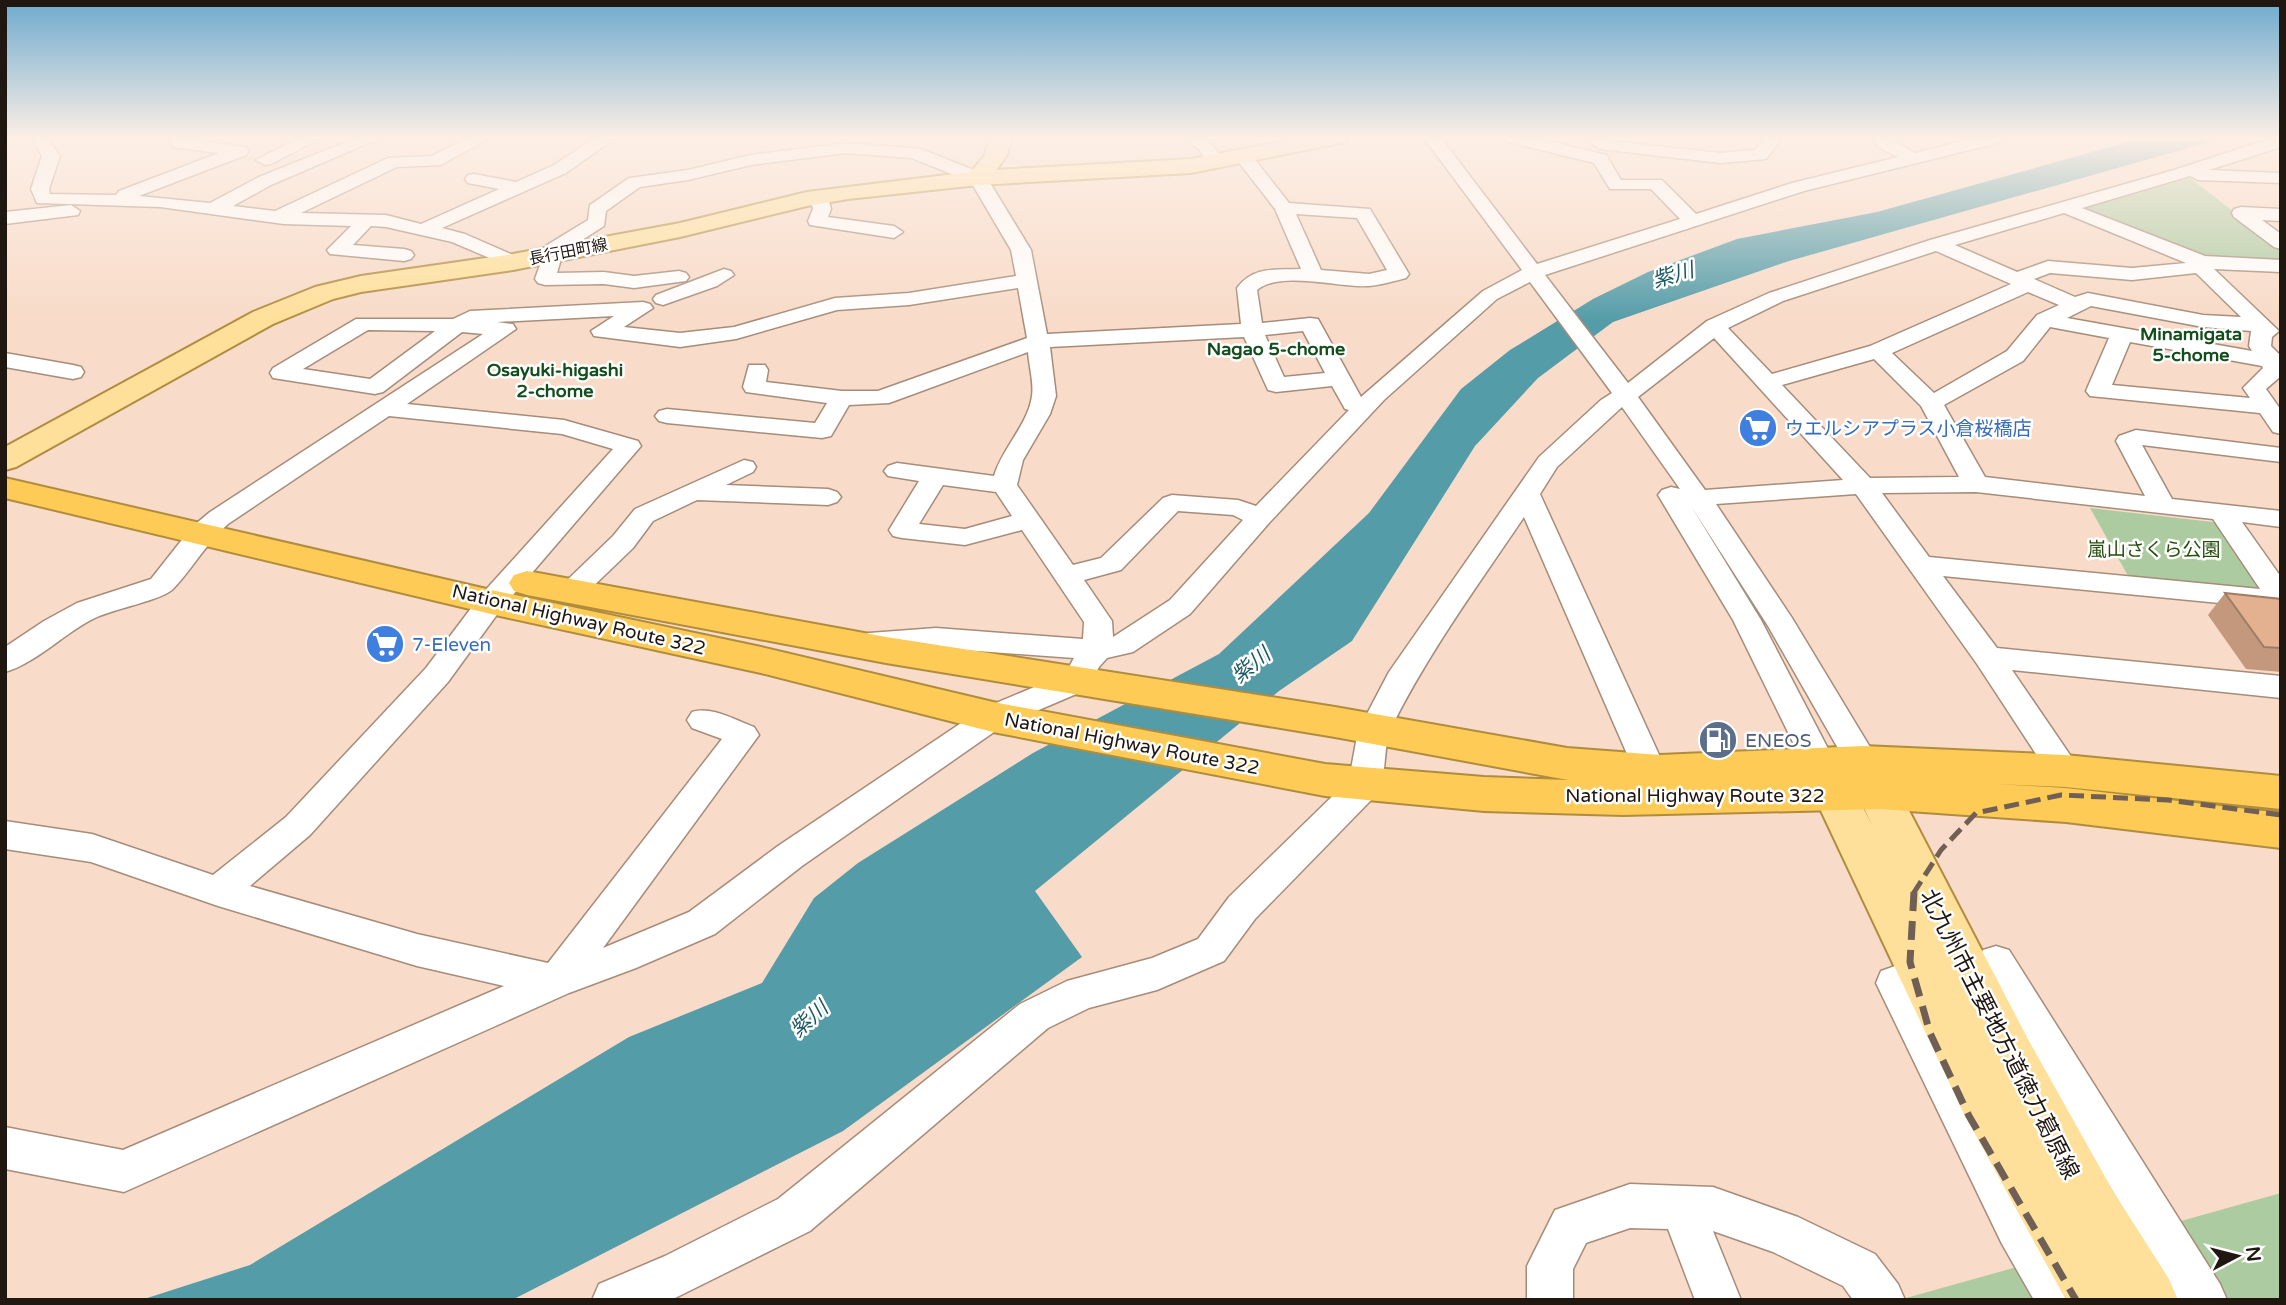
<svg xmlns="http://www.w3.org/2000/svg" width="2286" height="1305" viewBox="0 0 2286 1305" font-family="'Varela Round','Noto Sans JP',sans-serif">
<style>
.green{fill:#adcba1}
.water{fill:#549ca8}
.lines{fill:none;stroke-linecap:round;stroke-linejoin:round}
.minor-casing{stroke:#a68c7a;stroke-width:3}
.major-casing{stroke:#b08c3e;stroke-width:4}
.highway-casing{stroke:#b08c3e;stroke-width:4}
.minor{fill:#fff;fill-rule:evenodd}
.major{fill:#fee09a;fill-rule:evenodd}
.highway{fill:#fdcb56;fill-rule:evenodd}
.rail-far1{stroke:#6f5f54;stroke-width:5;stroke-dasharray:15 7;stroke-linecap:butt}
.rail{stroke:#6f5f54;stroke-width:7;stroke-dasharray:19 10;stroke-linecap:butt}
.wall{fill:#c3987c}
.building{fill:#e3b190;stroke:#9f7c65;stroke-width:2}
.labels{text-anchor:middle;stroke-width:5;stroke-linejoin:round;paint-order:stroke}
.far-street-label{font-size:16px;fill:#201710;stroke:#fff}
.far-neighbourhood-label{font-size:18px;font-weight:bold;fill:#124d1b;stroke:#fff}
.shop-label{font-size:19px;fill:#366cbe;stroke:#fff;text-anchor:start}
.park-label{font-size:19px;fill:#244c0a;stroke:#fff}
.street-label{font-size:19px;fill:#201710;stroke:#fff}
.service-label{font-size:19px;fill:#4e5e75;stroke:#fff;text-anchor:start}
.water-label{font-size:21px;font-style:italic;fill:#1b5861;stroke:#fff}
.near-street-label{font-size:23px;fill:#201710;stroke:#fff}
</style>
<rect width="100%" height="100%" fill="#f8dbc8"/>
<g class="green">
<path d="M2190,178l91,70v14l-77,-4 -121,-49z"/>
<path d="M2090,508l131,15 50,71 -140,-13z"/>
<path d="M2281,1193v107h-382z"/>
</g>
<path class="water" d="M2142,138h81l-434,123 -176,61 -75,56 -63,68 -123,195 -73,50 -244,200 47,66 -239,174 -331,169h-371l109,-35 379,-228 133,-54 52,-85 44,-35 175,-110 186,-99 150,-141 92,-124 49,-39 83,-51 55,-27 89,-33 140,-27z"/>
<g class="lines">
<g class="minor-casing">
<g id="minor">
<path d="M32,138h16l12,18 -11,33 1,5 66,1 3,-4 100,-38 -46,-6 -2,-4 4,-5h22l-1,2 50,7 2,4 -2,4 -107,41 71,7 49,-26 97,-39h24l-109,47 -38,21 42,5 113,-53 44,-2 35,-18h22l-48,27 -44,2 -96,46 85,2 35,9 78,-35 -31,-6 -3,-4 3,-4 6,-1 42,8 38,-17 41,-27h20l-49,35 -124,55 23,6 55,24 3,4 -3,4 -7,2 -61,-26 -66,-15 -15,-1 -18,19 51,4 7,2 3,4 -3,4 -7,2 -74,-7 -3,-4 24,-24 -67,-2 -124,-17 -123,-4 -6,-14 11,-33z"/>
<path d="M299,138h22l-50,26 -6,1 -9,-5z"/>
<path d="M1184,138c23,0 29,3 39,24l-9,5 -6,-1 -8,-16z"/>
<path d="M1424,138h17l96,126 143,-45 -29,-30h-41l-16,-26 -85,-21 -2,-4h30l69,17 15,25h41l34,34 96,-31 106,-26 -20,-10 -3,-9h24l-4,4 20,11 59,-15h30l-2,4 -198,49 -259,84 83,108 79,-62 62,-28 161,-53 244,-70 98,-32h9v9l-72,23 72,3v10l-83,-3 -8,-4 -108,32 123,48 76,4v12l-67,-3 65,62 -7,6 -1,9 10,10v20l-15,13 15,21v24l-8,-2 -13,-19 -170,-17 -4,-5 23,-53 -59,-11 -27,34 -79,44 41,72 160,19 -29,-55 3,-5 17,-6 145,18v14l-139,-17 30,54 109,12v16l-39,-5 39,55v32l-338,-33 54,72 284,28v22l-269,-28 69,101 -4,9 -12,3 -12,-3 -76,-116 -121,-170 -140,10 76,114 87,144 -4,9 -12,3 -12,-3 -83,-145 -77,-120 70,114 75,144 -4,9 -12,3 -12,-3 -75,-153 -75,-125 4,-5 9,-3 9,2 -58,-82 -65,60 -17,27 126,276 -4,9 -12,3 -12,-3 -4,-9 -110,-253c-46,68 -95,135 -132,209 -10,21 -4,47 -15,68l-122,125 -31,42 -67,29 -68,18 -41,20 -238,203 -139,69h-79l7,-16 66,-28 113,-57 242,-195 47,-23 85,-23 46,-19 31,-42 120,-117 9,-49 31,-59 150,-215 62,-57 11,-7 -82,-111 -33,17 -113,101 -115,123 -79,91 -57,38 -26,6 -8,9 -11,22 -84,36 -202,141 -87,68 -79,34 -67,25 -445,199 -119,-23v-42l118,23 381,-164 -87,-20 -199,-60 -127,-44 -86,-13v-28l87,13 121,41 73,-58 140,-149 55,-73 132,-146 -51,-15 -173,-18 -161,108c-22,19 -35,44 -55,65 -11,11 -59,20 -76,28 -31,14 -60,46 -92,55v-25l39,-26 33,-18 74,-24 41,-52 18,-15 273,-178 -21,-2 -79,60 -8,2 -102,-16 -3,-5 3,-5 83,-49h97l17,-8 173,-9 7,2 3,4 -29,19 56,6 54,-6 101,-29 74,-5 107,-17 -5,-26 -40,-68 -59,-24 -66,-5 -95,12 -63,15 -48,7 -34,24 -2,15 -41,26 -6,21 47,-1 30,4 45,-5 7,2 3,4 -3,4 -52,7 -30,-4 -59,1 -7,-2 -3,-4 12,-34 41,-25 2,-15 39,-27 59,-8 63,-15 95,-12 75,6 63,25 3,4 44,72 16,84 194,-10 -4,-36c16,-22 39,-18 64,-19l-26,-60 -41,-53 9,-5 6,1 40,51 81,6 39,65 -3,4c-12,3 -25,7 -37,8 -30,2 -88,-16 -112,4l5,33 48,-5 8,1 43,78 122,-106 39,-21zM2064,213l122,50 -54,5 -84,-7 -31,11 -62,-27zM1296,214l61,4 30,52 -18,4 -48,-4zM1936,251l75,33 -141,62 -98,28 -44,-46 55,-27zM2050,273l82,7 64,-7 45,44 -38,-2 -115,-22 -13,4 -41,-18zM1018,288l9,50 -149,53h-36l-76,-9 2,-12 -3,-5h-16l-6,22 3,5 81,11 -12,20 -148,-14 -8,2 -4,5 4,5 8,2 155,15 9,-2 18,-31 40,-2 139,-51c1,14 6,31 4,44 -4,29 -30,52 -38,80l-97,-13 -9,3 -4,5 4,5 31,5 -30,49 4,6 9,2 63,7 57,-15 62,92 -1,17 -147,-11 -67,5 -10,3 -5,7 5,7 10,3 67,-5 138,10 -9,16 -83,35 -204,137 -89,66 -86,36 156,-213 -5,-8c-19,-7 -42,-21 -62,-15l-5,8 5,8 30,11 -174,224 -131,-29 -167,-48 60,-51 138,-153 53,-73 140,-163 -3,-5 -74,-21 -157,-16 109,-75 -3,-5 -16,-2 117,-6 -23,15 3,5 86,11 56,-8 101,-29 72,-5zM2028,292l31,13 -22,10 -30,36 -73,42 -42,-40zM2091,306l112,21 48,4 -2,15 3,5 -185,-33zM368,330l67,1 -65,48 -67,-10zM1303,331l22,42 -41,4 -19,-42zM1244,337l24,53 8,2 56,-6 13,23 4,1 -93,96 -18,-6 -66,-5 -9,3 -62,60 -28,7 -56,-80 6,-25 27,-46 6,-18 -6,-49zM1714,338l129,142 -138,10 -67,-93zM2130,342l132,24 1,2 -20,20 7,10 -138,-13zM1874,359l47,47 38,71 -89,1 -88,-93zM943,485l53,7 16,24 -47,13 -46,-5zM1976,492l237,27 47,70 -331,-32 -47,-64zM1178,511l55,4 10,5 -73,80 -57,37 -1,-16 -28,-41 37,-10z"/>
<path d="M1583,138l137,15 35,-3 10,-12h17l-16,21 -46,4 -120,-14z"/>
<path d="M819,192l9,5 3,12 -3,8 66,9 9,6 -9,6 -84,-13 -2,-4 5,-12 -3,-12z"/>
<path d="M71,205l9,6 -2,4 -73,9v-12z"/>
<path d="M2241,207l40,2v12l-19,-1 19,14v15l-7,-2 -40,-30 -2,-4 2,-4z"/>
<path d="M724,269l7,2 3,4 -17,11 -54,19 -7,-2 -3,-4 3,-4z"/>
<path d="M5,353l68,12 8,2 3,5 -3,5 -8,2 -68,-12z"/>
<path d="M744,460l9,2 3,5 -3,5 -27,13 102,4 9,3 4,5 -4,5 -9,3 -131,-5 -44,21 -20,27 -52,50 -10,3 -10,-3 -4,-6 4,-6 52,-50 22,-27z"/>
<path d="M1996,946l13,4 211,334 7,16h-49l-195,-326 -6,-12 6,-12z"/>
<path d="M1895,966l14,5 125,241 42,72 7,16h-49l-32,-56 -126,-261 5,-12z"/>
<path d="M1630,1184l83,3 85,30 77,37 23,30 7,16h-52l-10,-14 -70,-34 -60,-21 28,69h-46l-27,-71 -38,-1 -44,15 -13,26v31h-46v-34l28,-56z"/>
</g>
</g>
<g class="major-casing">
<g id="major">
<path d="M989,138h22l-4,17 -11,15 195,-11 109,-21h45l-2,5 -8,1 -144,29 -213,12 -130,14 -41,7 -127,31 -167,33 -152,22 -28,7 -60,25 -257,143 -11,3v-23l248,-135 62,-25 46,-11 152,-22 167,-31 127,-31 164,-20 14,-17z"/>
<path d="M1820,748l15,5 37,72 -29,-61 6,-11 15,-5 15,5 150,288 84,150 56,88 9,21h-112l-103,-188 -164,-348 6,-11z"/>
</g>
</g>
<g class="highway-casing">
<path id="highway" d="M5,478l486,112 270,57 232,55 332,62 159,13 84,3 -233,-43 -449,-74 -359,-68 -13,-4 -5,-8 5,-8 13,-4 359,66 449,70 232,41 93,7 203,-9 202,9 216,21v33l-216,-22 -69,-3 70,4 215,25v35l-215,-26 -186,-13 -257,6 -139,-4 -159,-15 -332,-64 -232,-59 -270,-59 -486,-116z"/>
</g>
<use href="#minor" class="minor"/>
<use href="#major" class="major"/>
<use href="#highway" class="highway"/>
<path class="rail-far1" d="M1913,894l28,-44 35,-37 85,-18 107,5 113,15"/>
<path class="rail" d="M1914,892l-4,70 20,71 39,83 107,184"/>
</g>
<path class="wall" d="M2225,593l56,6v73l-35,-3 -38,-54z"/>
<path class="building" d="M2225,593l56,6v49l-17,-1z"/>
<linearGradient id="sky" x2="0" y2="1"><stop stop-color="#6daace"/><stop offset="0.43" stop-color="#fcefe6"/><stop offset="1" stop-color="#fcefe6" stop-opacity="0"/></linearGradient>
<rect width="2286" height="321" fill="url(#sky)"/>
<defs>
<g id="supermarket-disc" transform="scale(2.0125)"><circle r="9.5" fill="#3f7fe0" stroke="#fff"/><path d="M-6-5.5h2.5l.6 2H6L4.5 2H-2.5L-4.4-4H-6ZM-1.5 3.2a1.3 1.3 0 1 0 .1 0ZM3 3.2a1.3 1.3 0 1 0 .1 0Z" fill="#fff"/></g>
<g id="fuel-disc" transform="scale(2.0125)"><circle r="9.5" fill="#5c6f8a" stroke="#fff"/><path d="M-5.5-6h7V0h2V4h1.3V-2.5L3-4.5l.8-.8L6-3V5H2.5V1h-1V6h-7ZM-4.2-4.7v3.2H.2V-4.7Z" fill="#fff"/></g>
</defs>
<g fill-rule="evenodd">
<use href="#supermarket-disc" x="1758" y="428"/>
<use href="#supermarket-disc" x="385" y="644"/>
<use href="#fuel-disc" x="1718" y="740"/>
</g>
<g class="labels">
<g class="far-street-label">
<text transform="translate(568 251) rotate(-11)" y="6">長行田町線</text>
</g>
<g class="far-neighbourhood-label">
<text x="2191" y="340">Minamigata<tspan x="2191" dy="21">5-chome</tspan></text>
<text x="1276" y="355">Nagao 5-chome</text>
<text x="555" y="376">Osayuki-higashi<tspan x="555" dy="21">2-chome</tspan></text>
</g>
<g class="shop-label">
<text x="1785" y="435">ウエルシアプラス小倉桜橋店</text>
<text x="412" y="651">7-Eleven</text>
</g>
<g class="park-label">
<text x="2154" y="556">嵐山さくら公園</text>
</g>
<g class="street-label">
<text transform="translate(579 619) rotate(13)" y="7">National Highway Route 322</text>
<text transform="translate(1132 743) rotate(11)" y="7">National Highway Route 322</text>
<text x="1695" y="802">National Highway Route 322</text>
</g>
<g class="service-label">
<text x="1745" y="747">ENEOS</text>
</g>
<g class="water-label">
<text transform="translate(1673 275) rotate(-16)" y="7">紫川</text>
<text transform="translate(1251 665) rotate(-39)" y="7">紫川</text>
<text transform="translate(809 1019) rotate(-42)" y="7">紫川</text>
</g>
<g class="near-street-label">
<text transform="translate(2000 1034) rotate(63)" y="8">北九州市主要地方道徳力葛原線</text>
</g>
</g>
<rect width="2286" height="1305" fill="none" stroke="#201710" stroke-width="14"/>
<g transform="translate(2237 1256) rotate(83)" stroke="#ffffff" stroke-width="5" paint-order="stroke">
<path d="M0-5L12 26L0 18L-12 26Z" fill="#201710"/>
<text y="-10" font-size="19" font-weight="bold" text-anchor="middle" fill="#201710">N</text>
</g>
</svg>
